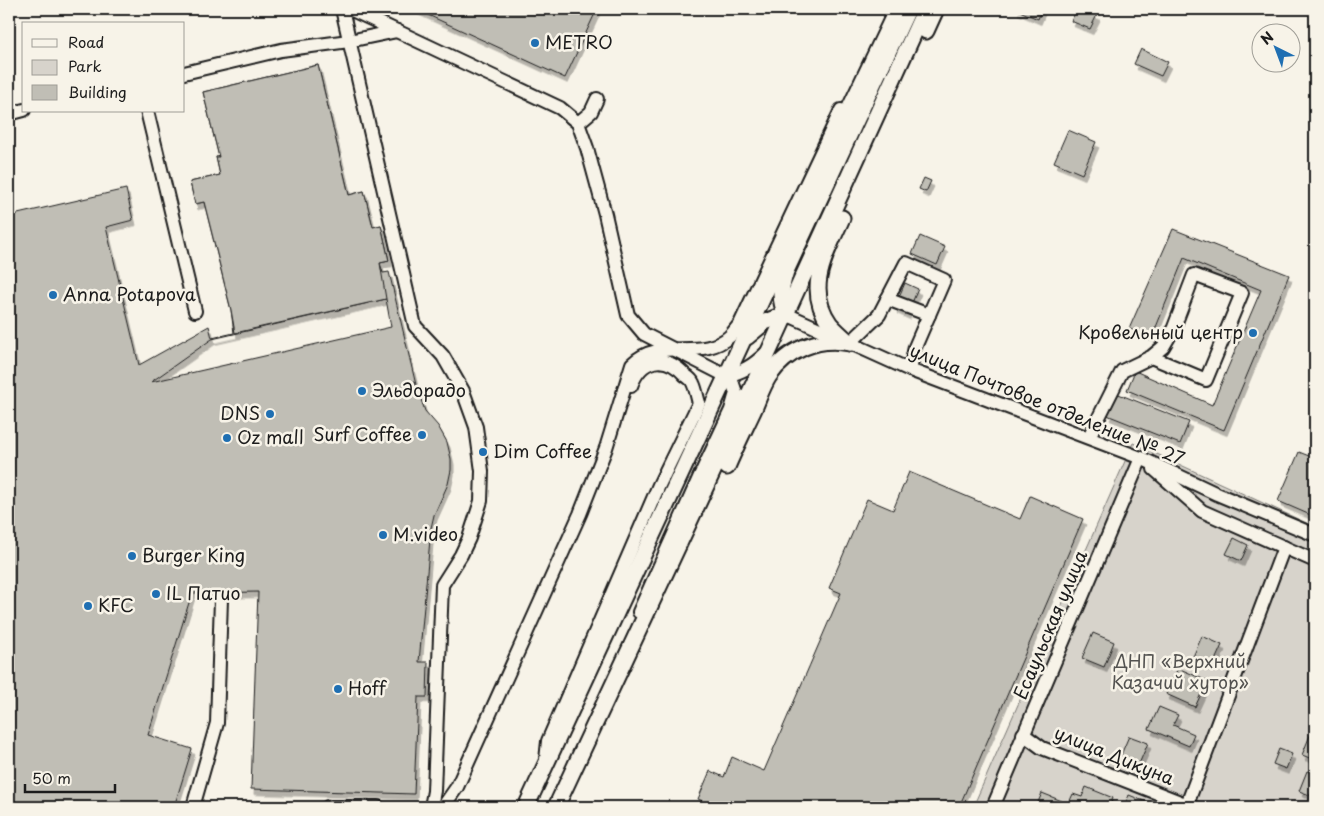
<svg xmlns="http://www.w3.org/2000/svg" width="1324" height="816" viewBox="0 0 1324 816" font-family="'Playpen Sans',sans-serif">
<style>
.green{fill:#d7d3cb;stroke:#7a7874}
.building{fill:#c0beb5;stroke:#1c1c1c;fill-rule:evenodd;filter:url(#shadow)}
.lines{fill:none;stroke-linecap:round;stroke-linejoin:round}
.minor-casing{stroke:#1c1c1c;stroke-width:16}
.major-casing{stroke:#1c1c1c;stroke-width:19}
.minor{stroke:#f7f3e8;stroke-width:12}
.major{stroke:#f7f3e8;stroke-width:15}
.poi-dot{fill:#1f6fb2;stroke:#f7f3e8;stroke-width:2}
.labels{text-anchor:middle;stroke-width:5;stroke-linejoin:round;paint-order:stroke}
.poi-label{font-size:18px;fill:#1c1c1c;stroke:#f7f3e8;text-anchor:start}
.street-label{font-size:18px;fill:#1c1c1c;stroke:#f7f3e8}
.park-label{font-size:18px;fill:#545351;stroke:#f7f3e8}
</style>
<defs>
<filter id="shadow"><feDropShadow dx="3" dy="5.5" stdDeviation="0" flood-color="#0004"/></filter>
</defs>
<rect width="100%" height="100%" fill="#f7f3e8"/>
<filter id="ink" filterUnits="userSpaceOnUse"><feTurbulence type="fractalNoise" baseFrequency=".02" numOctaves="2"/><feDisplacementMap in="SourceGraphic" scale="10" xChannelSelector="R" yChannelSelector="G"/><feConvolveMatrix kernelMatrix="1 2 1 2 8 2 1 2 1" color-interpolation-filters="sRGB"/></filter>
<g filter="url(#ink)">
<path class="green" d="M1133,443l182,84v280h-342z"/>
<g class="building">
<path d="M415,9h182l-32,69z"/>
<path d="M1015,9h27l-4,10z"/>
<path d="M1077,9h6l14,6 -7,14 -19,-8z"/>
<path d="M1141,49l27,13 -7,14 -27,-12z"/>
<path d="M318,65l31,130 15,-4 9,36 8,-2 8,36 -9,2 3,10 6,-1 27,113 9,26 13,15 9,16 4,17v11l-3,14 -14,31 -3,13 -12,134h9l-1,35h-9l-4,97 -163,-5 7,-197 -66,1 -44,142 44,14 -18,58h-165v-591l117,-27 7,31 -27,7 33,138 70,-39 3,12 22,-5 -3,-23 -27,-108 -9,2 -5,-22 30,-7 -4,-18h3l-16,-65zM386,299l5,28 -240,55 61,-43z"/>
<path d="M318,65l31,130 15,-4 9,36 8,-2 8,36 -9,2 6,36 -151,34 -4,-23 -27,-108 -9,2 -5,-22 30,-7 -4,-18h3l-16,-65z"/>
<path d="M1068,130l28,12 -14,32 -28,-12z"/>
<path d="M924,178l7,3 -5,11 -7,-3z"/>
<path d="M1173,229l116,46 -65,155 -97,-40 8,-19 77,34 49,-115 -77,-32 -32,79 -23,-8z"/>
<path d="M920,236l25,11 -8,18 -25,-11z"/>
<path d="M905,283l13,6 -11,25 -13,-6z"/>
<path d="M1116,393l73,29 -9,22 -73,-29z"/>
<path d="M1299,452l15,6 1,-3v62l-37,-16z"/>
<path d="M909,472l111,47 10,-23 53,23 -124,288h-245v-1l-16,-7 12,-28 14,6 8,-20 32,14 77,-178 -12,-5 38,-89 26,11z"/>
<path d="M1234,538l14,7 -7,16 -15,-7z"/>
<path d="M1093,633l21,9 -10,25 -22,-9z"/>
<path d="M1202,636l20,9 -10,22 -20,-8z"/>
<path d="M1178,668l29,13 -12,26 -29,-13z"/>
<path d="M1159,707l19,8 -5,10 21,9 -5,12 -40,-17z"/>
<path d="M1311,733l4,2v25l-13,-5z"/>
<path d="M1129,736l19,7 -9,21 -19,-7z"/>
<path d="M1279,749l13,5 -6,15 -13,-5z"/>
<path d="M1307,771l8,3v23l-16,-6z"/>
<path d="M1086,787l27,11 -4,9h-42l6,-13 9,3z"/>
<path d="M1042,793l20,8 -2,6h-24z"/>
<path d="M1129,795l20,8 -1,4h-24z"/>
</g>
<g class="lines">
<g class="minor-casing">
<g id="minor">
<path d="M342,9l73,317 28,30 20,35 13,36 6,44 -1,30 -12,37 -8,17 -19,30 -8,206 -3,16"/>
<path d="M350,9l210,99 18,15 9,25 18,66 23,101 16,19 82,42 7,8 3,9 -5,17 -32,68 -60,134"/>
<path d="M184,73l97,-23 68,-9 48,-10"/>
<path d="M147,111l48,200"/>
<path d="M9,114l15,-4"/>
<path d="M578,123l13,-11 6,-13"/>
<path d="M887,299l42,16"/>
<path d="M786,314l124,56 231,88 76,36 98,41"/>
<path d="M850,343l29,-28 27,-52 38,17 -29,67 -5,23"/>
<path d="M726,376c17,-4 28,-11 40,-23"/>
<path d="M1089,437l33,-66 29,-14 12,-10 10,-17 21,-55 48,18 -36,87 -55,-23"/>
<path d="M1154,469l48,42 113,50"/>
<path d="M1023,734l19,14 151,59"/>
<path d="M546,760l2,-19 111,-256 40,-82c-2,-6 -3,-14 -6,-20 -1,-3 -5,-6 -8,-8 -20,-22 -44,-17 -54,11"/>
<path d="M193,807l24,-84 4,-124"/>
<path d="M328,807h50"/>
<path d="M443,807l14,-20 123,-273 26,-66 26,-84c28,-28 70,-2 98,-28 4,-4 7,-9 10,-12l101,-214"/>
<path d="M993,807l148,-349"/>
<path d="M1186,807l98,-260"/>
</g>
</g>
<g class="major-casing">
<g id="major">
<path d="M926,31l10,-22"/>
<path d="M842,218c-16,36 -38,70 -12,106 6,7 13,13 20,19"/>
<path d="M786,314c-8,-16 -5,-27 0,-43l122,-262"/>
<path d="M747,337l18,-15 21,-8"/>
<path d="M727,467c8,-19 17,-37 26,-56 5,-11 9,-24 16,-35 18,-26 49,-40 81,-33"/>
<path d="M526,807l251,-540 40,-90 80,-168"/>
<path d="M556,807l214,-458 155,-340"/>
</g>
</g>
<use href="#minor" class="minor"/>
<use href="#major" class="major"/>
</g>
</g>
<g class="poi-dot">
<circle cx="535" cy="43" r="5"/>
<circle cx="53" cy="295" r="5"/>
<circle cx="1253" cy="333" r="5"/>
<circle cx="362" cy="391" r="5"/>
<circle cx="270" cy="414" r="5"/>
<circle cx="422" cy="435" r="5"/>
<circle cx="227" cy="438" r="5"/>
<circle cx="483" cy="452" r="5"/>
<circle cx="383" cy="535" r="5"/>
<circle cx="132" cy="556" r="5"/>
<circle cx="156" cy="594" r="5"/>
<circle cx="88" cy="606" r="5"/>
<circle cx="338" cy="689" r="5"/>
</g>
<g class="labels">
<g class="poi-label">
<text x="545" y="49">METRO</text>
<text x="63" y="301">Anna Potapova</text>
<text x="1243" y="339" text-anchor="end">Кровельный центр</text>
<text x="372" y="397">Эльдорадо</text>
<text x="260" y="420" text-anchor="end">DNS</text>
<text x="412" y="441" text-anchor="end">Surf Coffee</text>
<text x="237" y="444">Oz mall</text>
<text x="493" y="458">Dim Coffee</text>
<text x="393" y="541">M.video</text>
<text x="142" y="562">Burger King</text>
<text x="166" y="600">IL Патио</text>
<text x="98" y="612">KFC</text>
<text x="348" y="695">Hoff</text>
</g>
<g class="street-label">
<text transform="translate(1047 405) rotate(22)" y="6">улица Почтовое отделение № 27</text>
<text transform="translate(1051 625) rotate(-67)" y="6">Есаульская улица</text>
<text transform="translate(1114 756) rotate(22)" y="6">улица Дикуна</text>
</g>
<g class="park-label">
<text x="1180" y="668">ДНП «Верхний<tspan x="1180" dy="21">Казачий хутор»</tspan></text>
</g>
</g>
<rect width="1324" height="816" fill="none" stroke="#f7f3e8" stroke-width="30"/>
<rect x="15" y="15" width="1294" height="786" fill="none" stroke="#1c1c1c" stroke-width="2" filter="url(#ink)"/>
<rect x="22" y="22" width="162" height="90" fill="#f7f3e8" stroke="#9f9d96"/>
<rect x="32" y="39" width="25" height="8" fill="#f7f3e8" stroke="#9f9d96"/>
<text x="68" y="48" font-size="15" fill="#1c1c1c">Road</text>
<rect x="32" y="60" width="25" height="15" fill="#d7d3cb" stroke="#9f9d96"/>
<text x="68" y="72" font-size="15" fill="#1c1c1c">Park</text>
<rect x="32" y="85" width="25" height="15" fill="#c0beb5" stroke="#9f9d96"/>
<text x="68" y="98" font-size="15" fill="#1c1c1c">Building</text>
<g transform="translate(1276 48) rotate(318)"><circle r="24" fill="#f7f3e8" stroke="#9f9d96"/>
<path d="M0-4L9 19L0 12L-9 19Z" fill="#1f6fb2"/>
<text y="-8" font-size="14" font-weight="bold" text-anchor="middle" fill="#1c1c1c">N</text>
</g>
<path d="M25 784v8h90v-8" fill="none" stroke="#1c1c1c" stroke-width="2.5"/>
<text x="32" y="784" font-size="15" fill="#1c1c1c" stroke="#f7f3e8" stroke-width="4" paint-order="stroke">50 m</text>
</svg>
